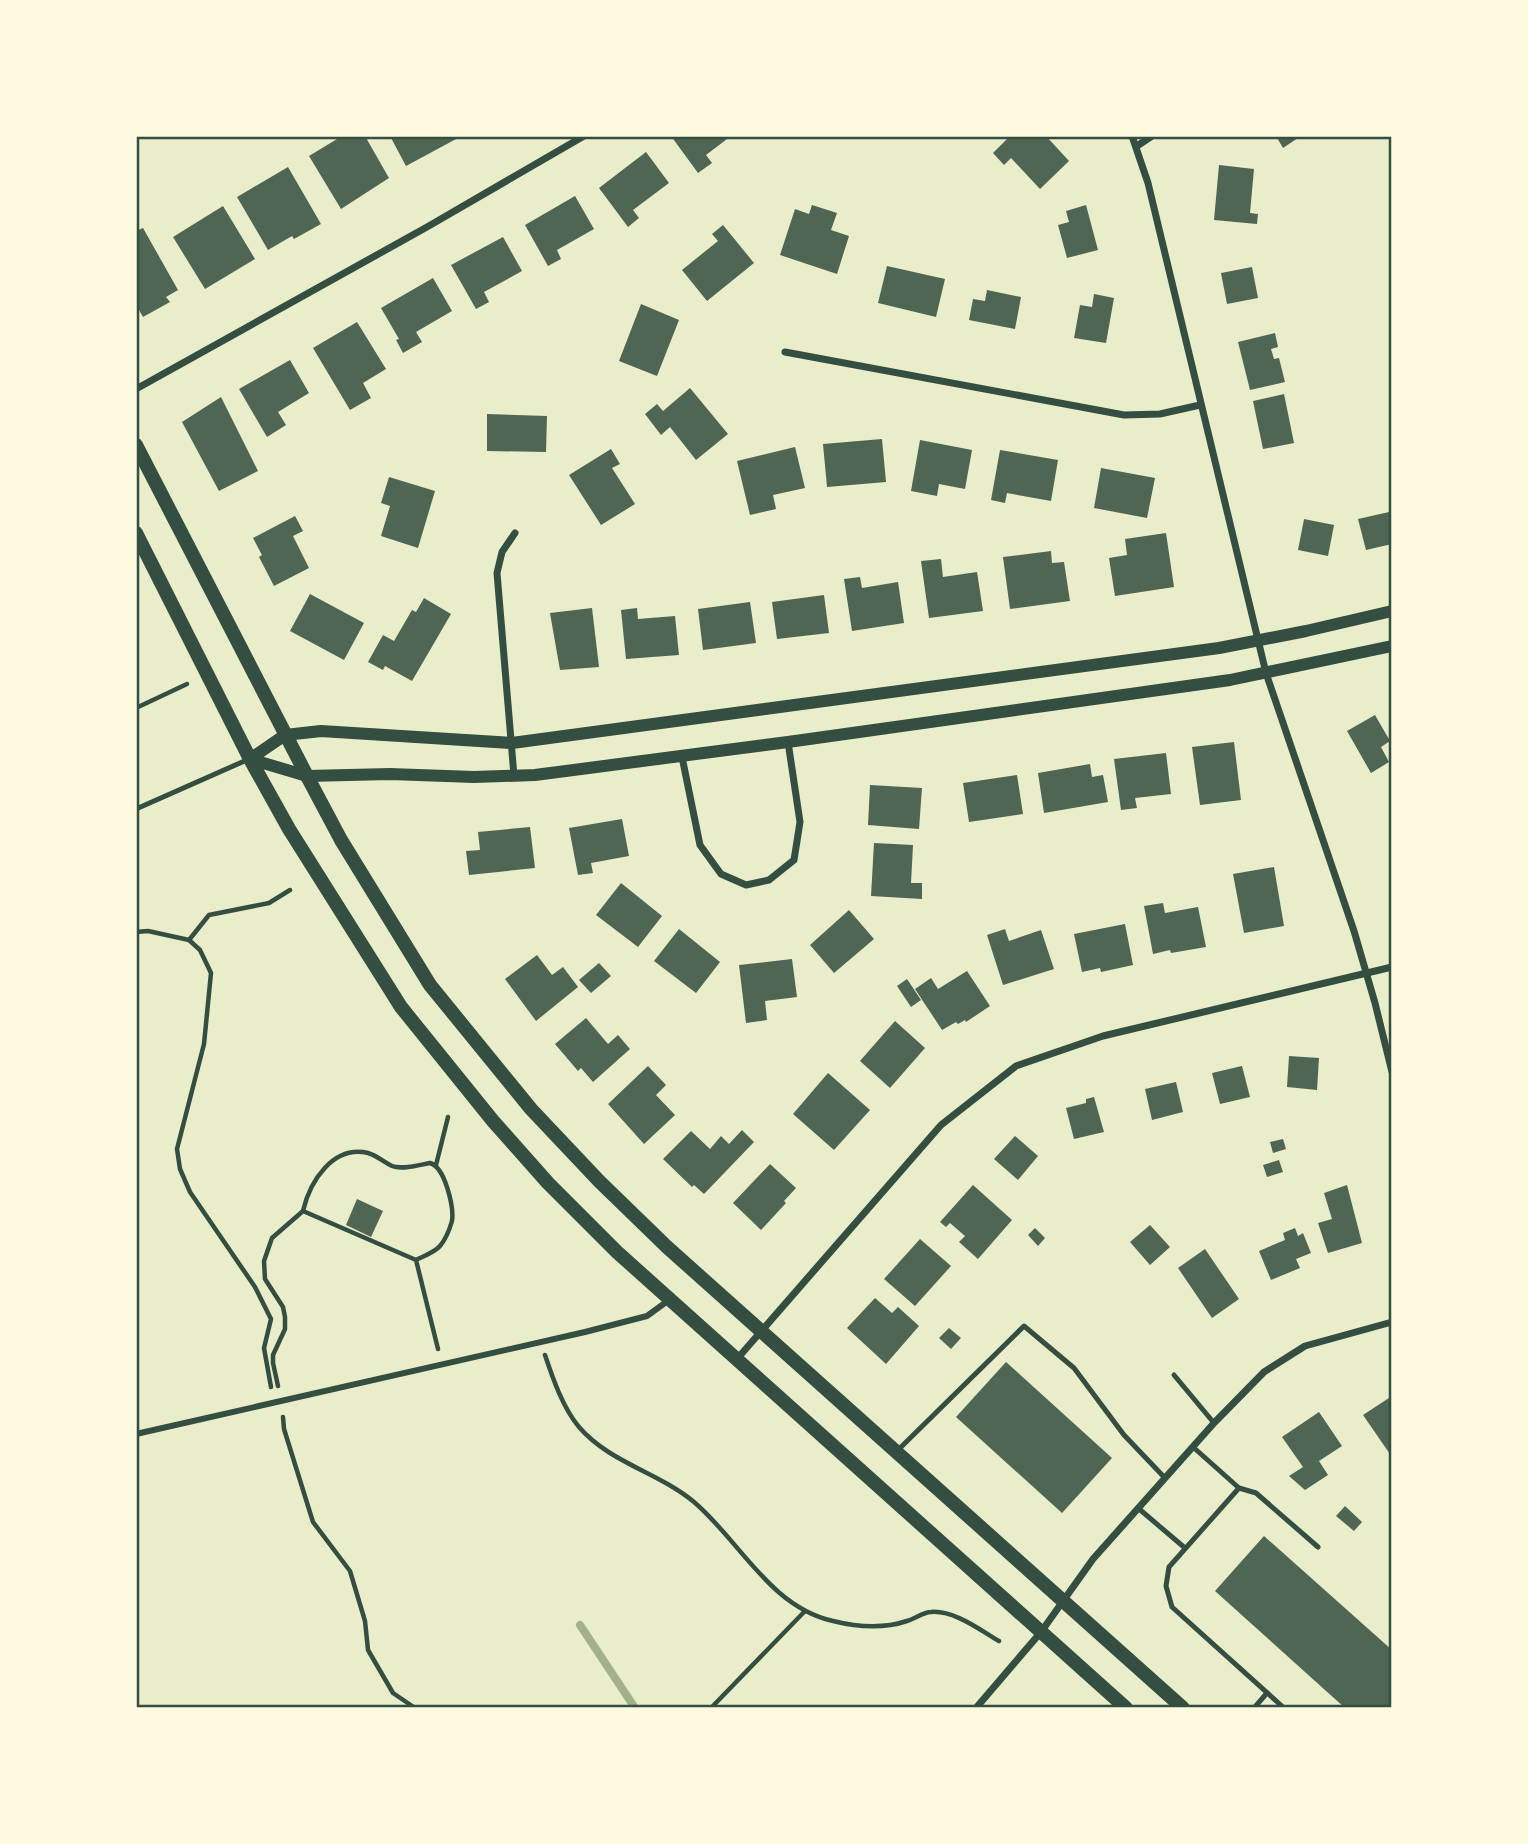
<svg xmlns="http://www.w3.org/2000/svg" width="1528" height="1844" viewBox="0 0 1528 1844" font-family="Lato,sans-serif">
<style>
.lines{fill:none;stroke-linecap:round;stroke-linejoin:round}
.stream{stroke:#a3b18a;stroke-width:8}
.building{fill:#4f6655}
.path{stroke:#344e41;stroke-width:4.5}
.service{stroke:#344e41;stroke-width:5}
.pedestrian{stroke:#344e41;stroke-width:6}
.minor{stroke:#344e41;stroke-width:7}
.tertiary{stroke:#344e41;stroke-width:12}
.secondary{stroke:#344e41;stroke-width:14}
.neatline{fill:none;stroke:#344e41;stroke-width:2.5}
</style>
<rect width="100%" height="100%" fill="#e9edc9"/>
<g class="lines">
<path class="stream" d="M580,1625l55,83"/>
</g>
<g class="building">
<path d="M342,136h23l24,42 -48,31 -32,-53z"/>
<path d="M390,136h67l1,2 -52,28z"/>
<path d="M671,136h60l-25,19 6,8 -14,10z"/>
<path d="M1010,136h36l23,25 -29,28 -29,-31 -7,7 -11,-12z"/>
<path d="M1276,136h25l-18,12z"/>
<path d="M646,152l23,31 -36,27 6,8 -11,9 -29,-39z"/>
<path d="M1219,165l35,4 -4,44 8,1 -1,10 -43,-4z"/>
<path d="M288,167l33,57 -27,15 -2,-3 -24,14 -31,-53z"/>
<path d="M575,196l19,33 -37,21 4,9 -13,7 -23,-41z"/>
<path d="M812,205l25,8 -6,17 18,6 -12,38 -57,-19 15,-46 14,5z"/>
<path d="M1086,205l12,45 -31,8 -9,-33 11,-3 -3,-11z"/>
<path d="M223,206l32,53 -50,30 -32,-52z"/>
<path d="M723,225l31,38 -47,38 -25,-31 36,-29 -6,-7z"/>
<path d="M143,228l35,62 -12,7 4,5 -27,15 -7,-12v-74z"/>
<path d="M503,237l19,34 -38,21 5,10 -13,7 -25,-44z"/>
<path d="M887,266l58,13 -9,38 -58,-14z"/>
<path d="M1252,267l6,31 -31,6 -6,-31z"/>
<path d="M433,278l19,33 -36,21 6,10 -19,11 -7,-13 3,-1 -18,-31z"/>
<path d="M987,290l34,7 -6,32 -46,-9 4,-21 12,2z"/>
<path d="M1094,294l20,4 -8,45 -32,-5 6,-33 12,2z"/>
<path d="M641,304l38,16 -22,56 -38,-15z"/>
<path d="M357,322l29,47 -23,14 8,15 -21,12 -37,-62z"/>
<path d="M1275,333l3,14 -7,2 3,10 5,-1 6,24 -35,8 -12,-48z"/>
<path d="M290,360l19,33 -31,19 8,13 -19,12 -28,-48z"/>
<path d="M690,388l38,46 -32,26 -26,-33 -9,8 -16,-21 12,-10 6,7z"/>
<path d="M1284,394l10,49 -31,6 -10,-48z"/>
<path d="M221,397l37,74 -39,20 -37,-69z"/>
<path d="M487,414l60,2 -1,36 -59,-1z"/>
<path d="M882,439l4,43 -59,5 -4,-43z"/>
<path d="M920,440l52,10 -7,39 -26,-5 -2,12 -26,-5z"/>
<path d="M795,447l10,41 -32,7 3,14 -26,6 -13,-54z"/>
<path d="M611,449l9,15 -8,4 23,36 -34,21 -32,-50z"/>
<path d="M1000,450l58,10 -7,41 -44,-8 -2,10 -14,-3z"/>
<path d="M1101,468l54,10 -8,40 -53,-10z"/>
<path d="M389,477l46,14 -17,57 -37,-12 9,-30 -9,-3z"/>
<path d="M1389,512l3,32 -26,6 -8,-31z"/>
<path d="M295,516l8,15 -10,5 16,32 -35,18 -15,-29 3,-2 -9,-17z"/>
<path d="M1304,519l30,6 -6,31 -30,-6z"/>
<path d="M1166,533l8,54 -59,9 -6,-38 18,-3 -2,-16z"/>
<path d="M1051,551l1,12 12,-1 6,39 -60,8 -7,-52z"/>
<path d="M941,559l2,18 34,-5 6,39 -54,7 -8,-57z"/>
<path d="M860,577l2,11 36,-6 6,41 -52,8 -8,-52z"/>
<path d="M310,594l54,29 -20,37 -54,-29z"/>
<path d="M824,595l5,38 -52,6 -5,-37z"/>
<path d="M424,598l27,16 -39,67 -27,-15 -2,4 -15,-8 15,-27 11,6 18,-31 4,2z"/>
<path d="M750,602l6,41 -53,7 -5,-41z"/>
<path d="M592,608l7,59 -39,3 -10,-57z"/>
<path d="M637,608l1,11 37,-3 4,39 -53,4 -5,-49z"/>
<path d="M1375,715l15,26 -9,6 8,15 -18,11 -24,-42z"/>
<path d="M1234,742l7,58 -41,5 -8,-58z"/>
<path d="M1166,753l5,41 -36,4 2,10 -16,2 -7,-51z"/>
<path d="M1090,764l2,13 11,-2 5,27 -64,11 -6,-40z"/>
<path d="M1017,775l6,39 -54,8 -6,-39z"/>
<path d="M870,785l52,3 -3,41 -51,-4z"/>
<path d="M622,819l7,37 -38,7 2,10 -15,2 -9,-47z"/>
<path d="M530,827l5,41 -66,7 -3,-24 14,-1 -2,-18z"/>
<path d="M874,843l39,2 -2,38h11v16l-51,-3z"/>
<path d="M1274,867l10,59 -40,7 -11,-59z"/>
<path d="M621,883l41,33 -24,31 -42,-32z"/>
<path d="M1163,903l2,10 33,-6 8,40 -35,6 -1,-3 -17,4 -9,-48z"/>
<path d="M849,910l25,29 -40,34 -24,-28z"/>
<path d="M1125,924l8,41 -32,7 -1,-4 -18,4 -8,-38z"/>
<path d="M679,929l41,33 -24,31 -42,-32z"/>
<path d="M1005,929l4,12 32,-11 13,39 -51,16 -16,-50z"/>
<path d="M537,955l15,20 11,-8 15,20 -42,34 -31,-42z"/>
<path d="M792,959l5,38 -32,4 2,19 -21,3 -7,-58z"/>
<path d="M599,963l12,13 -20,17 -12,-13z"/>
<path d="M967,971l23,35 -24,16 -1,-2 -7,4 -2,-2 -14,8 -27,-41 16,-11 7,11z"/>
<path d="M907,979l14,21 -10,7 -14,-21z"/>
<path d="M586,1018l22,26 10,-9 12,14 -37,33 -12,-14 -3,3 -23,-27z"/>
<path d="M895,1021l30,27 -35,40 -30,-27z"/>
<path d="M1289,1056l30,2 -2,32 -30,-3z"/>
<path d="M648,1066l18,19 -10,10 19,20 -31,29 -36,-40z"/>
<path d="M1242,1066l8,31 -30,7 -8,-31z"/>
<path d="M828,1073l42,37 -36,40 -41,-36z"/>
<path d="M1176,1082l7,30 -31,8 -7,-31z"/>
<path d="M1094,1097l10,35 -30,7 -8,-31 20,-5v-4z"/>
<path d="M742,1130l12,12 -50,52 -10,-9 -2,2 -29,-28 28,-28 19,18 11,-13 8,8z"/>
<path d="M1015,1136l23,20 -20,24 -24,-21z"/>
<path d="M1283,1139l3,10 -13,4 -3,-11z"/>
<path d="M1279,1160l4,12 -16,5 -4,-12z"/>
<path d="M770,1164l26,24 -12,13 2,2 -25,27 -28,-27z"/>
<path d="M973,1185l39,35 -34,39 -19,-17 6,-6 -15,-13 -4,4 -6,-5z"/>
<path d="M1347,1185l15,58 -34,10 -10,-30 14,-4 -8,-26z"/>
<path d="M357,1199l26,12 -12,26 -25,-12z"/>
<path d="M1150,1225l20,22 -20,18 -20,-23z"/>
<path d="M1035,1228l10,10 -7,8 -10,-11z"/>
<path d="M1295,1228l3,8 5,-3 8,20 -15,6 4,9 -29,12 -12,-29 26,-11 -2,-7z"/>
<path d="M920,1239l31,27 -36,40 -31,-27z"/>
<path d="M1205,1249l34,50 -27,19 -34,-50z"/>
<path d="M875,1298l17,15 6,-6 21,19 -33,38 -39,-36z"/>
<path d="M949,1328l12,10 -10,11 -12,-11z"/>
<path d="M1006,1362l106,96 -50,55 -106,-96z"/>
<path d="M1392,1396v61l-29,-42z"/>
<path d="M1319,1412l23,34 -23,15 9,14 -23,15 -16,-14 14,-9 -21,-30z"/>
<path d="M1345,1506l17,16 -8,9 -18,-15z"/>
<path d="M1264,1536l128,114v58h-47l-130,-117z"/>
</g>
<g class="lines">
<g class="path">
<path d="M136,708l51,-24"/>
<path d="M136,932l12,-1 41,9 11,10 11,23 -7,71 -27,105 3,20 10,23 65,95 16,32 -7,29 7,39"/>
<path d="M189,940l20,-25 60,-12 21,-13"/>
<path d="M436,1165l12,-48"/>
<path d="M416,1260l-113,-49c7,-30 30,-66 65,-58 10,3 15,9 24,13 10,4 27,-1 38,-3 15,4 24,44 22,58 -2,7 -7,19 -12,25 -5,6 -16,10 -24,14l22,89"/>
<path d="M545,1355c8,24 18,53 34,72 31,36 79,45 115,75 46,39 76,105 139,119 24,6 50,8 74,0 8,-2 16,-9 24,-9 23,-2 49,18 68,29"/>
<path d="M278,1386l-5,-23v-8l12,-26v-12l-2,-10 -18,-28 -1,-18 8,-23 31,-27"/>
<path d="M283,1417l1,12 29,93 37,49 15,50 3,29 25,43 22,15"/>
<path d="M711,1708l94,-97"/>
</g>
<g class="service">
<path d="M136,809l113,-50"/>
<path d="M1174,1375l40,48"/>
<path d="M1193,1447l46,41 17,5 62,54"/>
<path d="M898,1450l126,-124 50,42 50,67 41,43"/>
<path d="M1239,1488l-70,79 -3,19 6,21 112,101"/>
<path d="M1138,1508l47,40"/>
<path d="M1254,1708l13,-15"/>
</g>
<path class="pedestrian" d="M136,1434l449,-102 62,-16 22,-16"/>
<g class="minor">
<path d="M1132,136l16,47 118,490 88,258 21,72 17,69"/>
<path d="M1137,146l15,-10"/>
<path d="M785,352l339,63 36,-1 40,-9"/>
<path d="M136,389l291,-162 157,-91"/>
<path d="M682,757l18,88 21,29 25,11 23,-5 25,-20 6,-38 -12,-80"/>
<path d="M514,776l-17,-203 5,-21 13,-19"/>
<path d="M737,1359l204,-234 75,-59 87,-30 289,-69"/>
<path d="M976,1708l65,-76 52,-73 121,-136 50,-51 41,-26 87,-24"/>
</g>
<g class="tertiary">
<path d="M250,759l35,-24 36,-4 191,12 707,-95 87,-17 86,-20"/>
<path d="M250,759l57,17 83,-2 84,3 61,-2 253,-33 442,-62 162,-34"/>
</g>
<g class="secondary">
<path d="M136,445l171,331 34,64 89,145 101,124 68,72 68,66 516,461"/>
<path d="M136,533l114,226 39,70 112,178 92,114 55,62 69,69 509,456"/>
</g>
</g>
<rect width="1528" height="1844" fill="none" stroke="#fefae0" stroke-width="276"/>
<rect x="138" y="138" width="1252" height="1568" class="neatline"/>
</svg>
